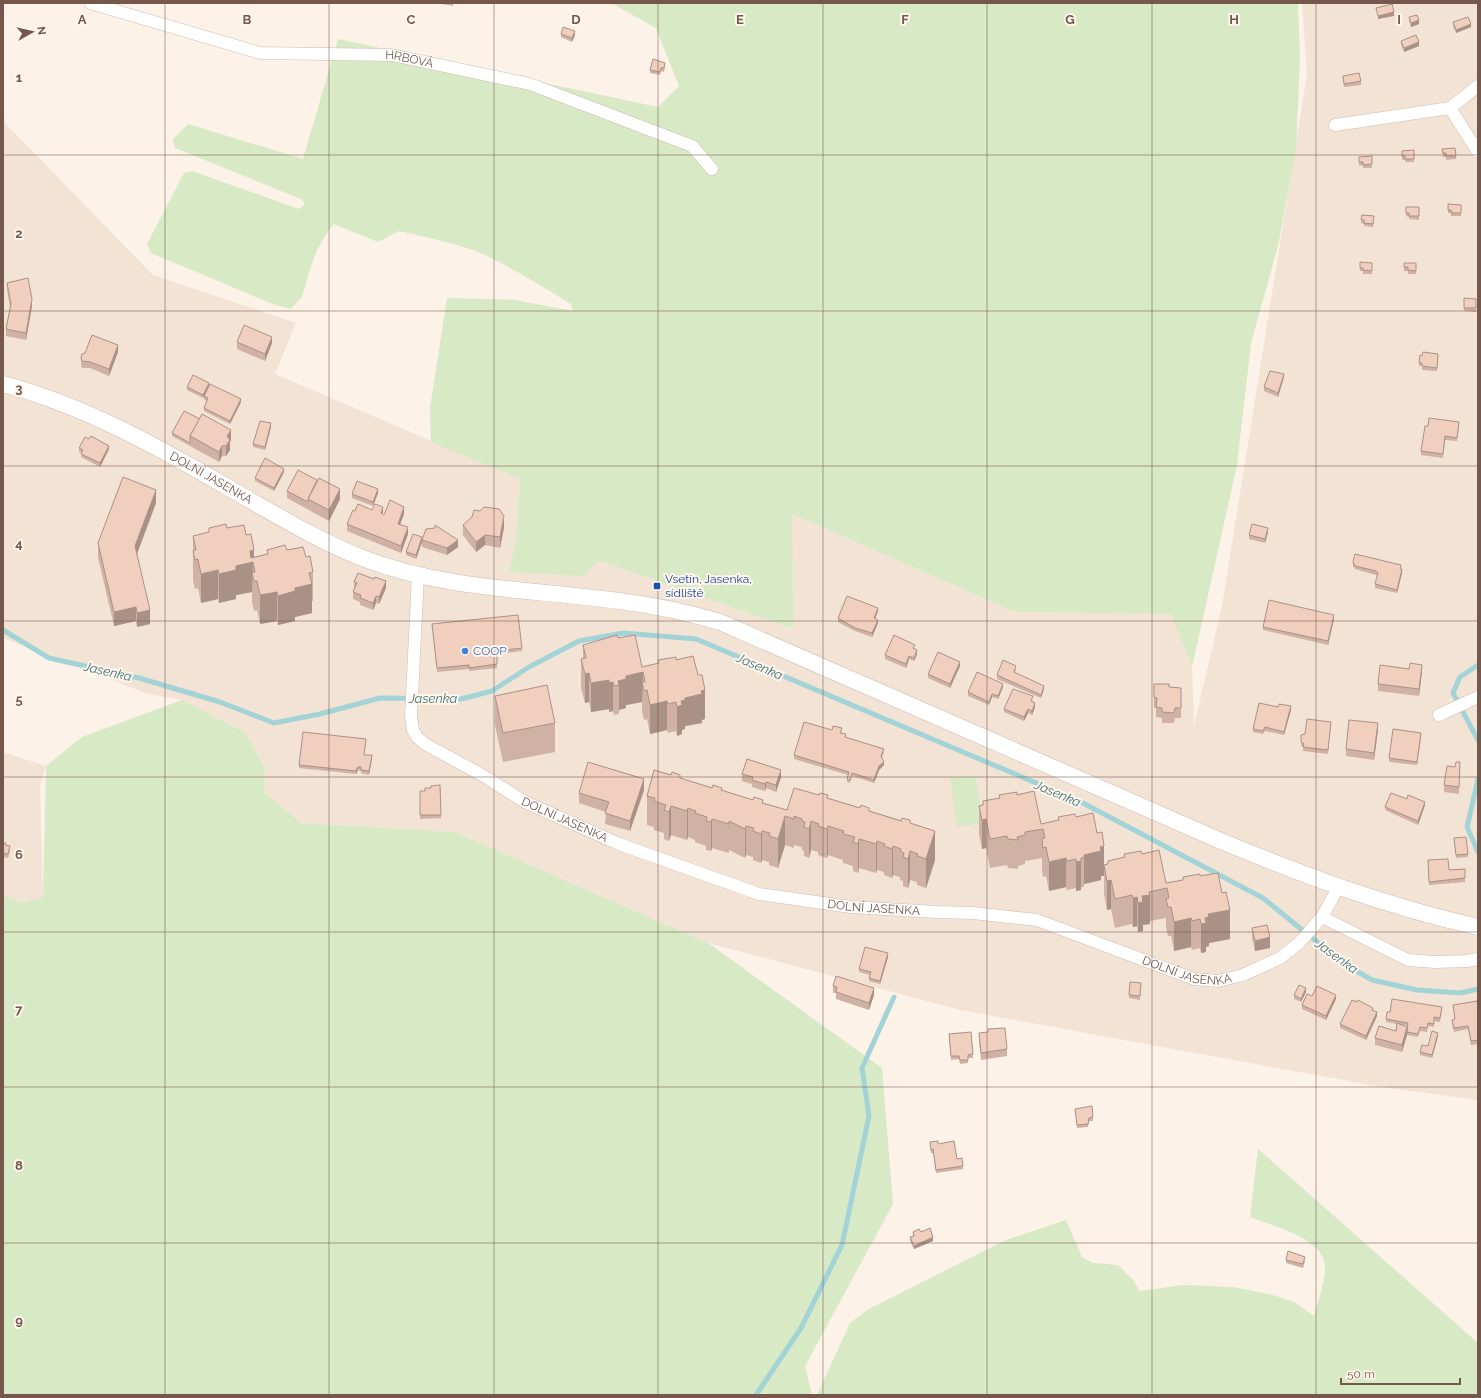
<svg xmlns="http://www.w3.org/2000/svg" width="1481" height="1398" viewBox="0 0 1481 1398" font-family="Raleway,sans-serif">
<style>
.residential{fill:#f3e3d5}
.green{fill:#d7e9c5}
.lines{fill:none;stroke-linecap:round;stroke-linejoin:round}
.stream{stroke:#a2d3d7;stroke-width:5}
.minor-casing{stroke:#d0bbb0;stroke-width:13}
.tertiary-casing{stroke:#d0bbb0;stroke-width:17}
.minor{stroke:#fff;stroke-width:12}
.tertiary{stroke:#fff;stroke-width:16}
.wall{fill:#cfb2a4;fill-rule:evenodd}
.shaded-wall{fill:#a99186}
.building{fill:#f1cfbf;stroke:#a99186}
.grid{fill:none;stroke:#75574c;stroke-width:1;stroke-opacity:0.55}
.transit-dot{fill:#1a4fb4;stroke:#fff6ed;stroke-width:1.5}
.shop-dot{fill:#3f7fe0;stroke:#fff6ed;stroke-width:1.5}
.labels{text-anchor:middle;stroke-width:4;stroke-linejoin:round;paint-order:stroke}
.street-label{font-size:12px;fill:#75574c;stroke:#fff6ed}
.transit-label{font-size:12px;fill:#164399;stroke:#fff6ed;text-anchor:start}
.shop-label{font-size:12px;fill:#366cbe;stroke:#fff6ed;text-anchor:start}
.water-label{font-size:13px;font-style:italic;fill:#40757a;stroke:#fff6ed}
.grid-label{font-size:13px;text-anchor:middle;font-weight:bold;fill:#75574c;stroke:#fff6ed;stroke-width:4;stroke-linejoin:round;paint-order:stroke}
</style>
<rect width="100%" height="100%" fill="#fcf2e7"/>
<g class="residential">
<path d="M1302,3h176v1097l-97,-13 -421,-77 -252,-67 -253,-111 -154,-9 -37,-31 1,-24 -20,-36 -63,-32 -34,-6 -145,-56v-517l150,154 143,48 -21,51 245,105 -4,57 -7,36 88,-13 195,70v-115l223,98 156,2 21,53 2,59 28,-120 85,-531z"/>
<path d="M3,752l43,14 -6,19 3,113 -21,5 -19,-8z"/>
</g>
<g class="green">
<path d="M611,3h687l2,55 -4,91 -18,97 -27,97 -14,122 -45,202 -21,-53 -156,-2 -223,-98 1,115 -195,-69 -14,16 -75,-4 7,-36 4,-57 -89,-37 -1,-34 17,-110 68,2 58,11 -2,-7c-28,-17 -56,-35 -86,-49 -26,-12 -57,-17 -86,-24l-21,11 -44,-18 -6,7 -10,17 -6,15 -10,34 -11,12 -16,-4 -124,-52 -4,-9 37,-71 8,-2 107,38 6,-5 -4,-5 -126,-51 -2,-9 15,-15 115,35 35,-120 320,68 21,-21 -23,-58z"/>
<path d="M182,700l63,32 20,36 -1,24 37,31 154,9 253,111 174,125 11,136 -88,162 7,29h-809v-500l19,8 21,-6 3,-131 36,-29z"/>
<path d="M976,775l7,48 -26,4 -7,-49z"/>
<path d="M1258,1149l220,194v52h-661l33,-72 19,-14 137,-69 60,-20 16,37 11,6 25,2 15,15 7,11 44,-6 49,2 40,8 21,7 20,14c4,-14 11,-34 11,-48 1,-30 -53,-42 -75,-51z"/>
</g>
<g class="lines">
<g class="stream">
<path d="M3,630l46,28 90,20 81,24 54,21 46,-9 60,-16 81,1 31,-8 37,-24 50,-26 44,-8 73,6 385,163 182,96 80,65 29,17 45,10 43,3 18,-4"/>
<path d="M1478,665l-18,12 -7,16 25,47"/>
<path d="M1478,779l-11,48 11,25"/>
<path d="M756,1395l45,-67 41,-83 27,-129 -7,-48 32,-71"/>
</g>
<g class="minor-casing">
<g id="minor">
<path id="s1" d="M90,3l170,50 132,2 138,29 162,62 20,23"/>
<path d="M1450,108l28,-22"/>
<path d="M1335,125l115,-17 28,44"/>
<path id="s2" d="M418,575l-7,141 2,14 4,7 8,7 57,31 43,27 94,42 140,50 92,13 86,5 36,1 64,7 157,59 24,2 25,-6 37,-17 19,-15 23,-26 16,-29"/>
<path d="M1439,715l39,-18"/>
<path d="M1322,917l86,43 27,2 32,-1 11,-2"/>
</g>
</g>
<g class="tertiary-casing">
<g id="tertiary">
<path id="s3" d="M3,384c80,21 155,63 226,104 44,25 89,53 136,71 84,32 173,30 261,43 32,4 63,11 94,20l501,219c84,35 168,66 257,86"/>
</g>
</g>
<use href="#minor" class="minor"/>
<use href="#tertiary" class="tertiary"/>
</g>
<g class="wall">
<path d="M442,3h11v3l-11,-2z"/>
<path d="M1409,17l10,7 -8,3 -2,-6z"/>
<path d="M1453,22l18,5 -15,6 -3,-7z"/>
<path d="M561,34l14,1 -3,7 -11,-5z"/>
<path d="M1401,41l18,5 -15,6 -3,-7z"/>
<path d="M665,66l-1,6 -3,-1 -1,4 -10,-2v-3z"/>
<path d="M1343,76l18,5v4l-17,2z"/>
<path d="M1442,149l14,7v3l-10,1v-3h-3z"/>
<path d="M1402,151l12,8v3h-9v-2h-3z"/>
<path d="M1372,156v12h-9v-3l-4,1v-9z"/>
<path d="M1448,204l13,1v11h-10v-3h-3z"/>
<path d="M1406,207h13v13l-10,-1v-2l-3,-1z"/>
<path d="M1362,215l12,4 -1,8 -9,-1v-2l-3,-1z"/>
<path d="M1360,262l12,1v11h-9v-3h-3z"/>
<path d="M1404,263h12v11h-8v-3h-4z"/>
<path d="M7,283l25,23 -6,34 -20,-4v-7l4,-22 -3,-17z"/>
<path d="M1464,298l12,1v13l-12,-1z"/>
<path d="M237,342l35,1 -7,18 -28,-12z"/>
<path d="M118,352l-9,24 -19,-8h-8l-1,-3v-7z"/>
<path d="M1438,358l-1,13 -15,-1v-4h-3v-3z"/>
<path d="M1284,377l-6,20 -14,-6v-4z"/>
<path d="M209,386l32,16 -11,22 -26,-13v-3l3,-7 -3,-1v-3l-1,1 -16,-8v-3z"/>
<path d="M1428,426h31l-2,15 -12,-1 -2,18 -22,-3v-4z"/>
<path d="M271,427l-6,23 -12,-3v-3z"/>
<path d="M172,433l59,7 -1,2v8l-4,6h-4l-3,6 -47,-26z"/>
<path d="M79,448l30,1 -9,18 -19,-10 1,-4 -3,-1z"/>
<path d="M284,472l-10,19 -19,-10v-3z"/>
<path d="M287,491l53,8 -11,22 -42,-23z"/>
<path d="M378,493l-5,13 -21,-8v-4z"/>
<path d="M156,503l-19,51 13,70 -13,3 -1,-6 -22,5 -16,-69v-14z"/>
<path d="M355,511l29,4 20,-1 -4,10 8,10 -7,19 -54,-22v-7z"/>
<path d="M463,525l41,2 -4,21 -15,-3 -9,7 -13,-17z"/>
<path d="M209,528h18l19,7 8,22 13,-3v-4h20l19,7 7,15v29h-1v12l-17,4v4l-17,4 -1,-4 -17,3 -3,-14 -3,1 -2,-9v-10l-16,3v4l-17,4 -1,-4 -17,4 -3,-15 -3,1 -2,-9v-44l16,-4z"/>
<path d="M1268,532l-3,11 -16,-4v-4z"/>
<path d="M422,539l36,8 -11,8 -25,-8v-5l-6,17 -10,-4v-3z"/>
<path d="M1353,562l47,7 2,4 -5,20 -22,-5v-4l2,-8 -1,-1 -21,-6 -2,-3z"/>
<path d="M354,582l32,6 -7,16 -3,-1 -3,7 -13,-5v-3l-7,-3v-7l2,-3h-1z"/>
<path d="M878,611l-3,8 3,4 -6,14 -17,-6 -17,-9v-4z"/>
<path d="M1334,619l-6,26 -65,-15v-3z"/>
<path d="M432,624l90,24v3l-17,2 -8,3v12l-28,3v-2l-32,3z"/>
<path d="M618,638l24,29 16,-4v-3h18l29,59 -3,1v3l-17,3v3l-3,1v4l-5,2 -1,-5 -8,2 -1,-3 -17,4 -3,-15 -3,1 -2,-9v-9l-16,3v3l-7,2v4l-5,1 -1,-4 -4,1v-3l-18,3 -2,-10 -4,1 -4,-15v-29l2,-1v-13z"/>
<path d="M915,648l-1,1 3,5 -3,7 -5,-2 -3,9 -21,-9v-4z"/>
<path d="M960,666l-10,22 -22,-10v-4z"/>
<path d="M1016,669l-1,4 29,16 -3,9 -44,-19v-4z"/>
<path d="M1422,672l-3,24 -41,-5v-7z"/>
<path d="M1154,684l15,3 12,1v30h-6l-1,5h-12v-5l-6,-1v-9h-2z"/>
<path d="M1003,687l-5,12 -6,-2 -3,8 -21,-9v-4z"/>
<path d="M495,696l60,27v29l-52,10 -8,-37z"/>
<path d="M1033,700l-1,2 3,5 -3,8 -4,-2 -4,8 -20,-9v-3z"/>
<path d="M1278,707l13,3 -7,25 -19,-4 -2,3 -10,-2v-3z"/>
<path d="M1331,725l-3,29 -25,-3v-4l-2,-2v-4z"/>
<path d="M832,730l10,2 -1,1 5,4 38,15 -2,6 2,7 -5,5 -5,13 -22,-7 -2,7 -3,-1v-3l1,-4 -54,-16v-4z"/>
<path d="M1378,730l-4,30 -28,-4v-7z"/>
<path d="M1421,736l-4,29 -28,-3v-4z"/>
<path d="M366,743l-2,12 8,3 -3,17 -8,-2v-2l-3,-1 -2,4 -57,-6v-3z"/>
<path d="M1460,769l-1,25 -15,-2v-7z"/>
<path d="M742,774l39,3 -5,15 -10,-4 -1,3 -13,-4v-3l-10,-3z"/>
<path d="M680,778l107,32 41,-12 82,25 25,37 -9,28 -9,-3v-3l-7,-2 -2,8 -5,-2v-5l-3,-1v-3l-7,-2 -1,3 -8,-3v-3l-7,-2 -1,3 -17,-5 -1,5 -5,-2v-5l-10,-3v-3l-15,-5 -1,3 -9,-3v-3l-7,-2 -2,8 -5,-2v-5l-2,-1v-3l-8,-2v3l-9,-3 -7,23 -9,-3v-3l-7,-2 -1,3 -8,-3v-3l-7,-2 -1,3 -16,-8v3l-17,-5 -1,3 -5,-1v-4l-11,-4v-2l-7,-3 -1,3 -16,-5 -2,6 -5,-2v-6l-10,-3v-3l-7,-2v-29z"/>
<path d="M440,785l1,33 -21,1v-28h5l6,-3z"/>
<path d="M644,790l-14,41 -25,-7 1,-12 -27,-9v-10z"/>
<path d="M999,795h18l24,29 17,-4v-3h18l21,16 7,32 4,-1v-3l16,-4v-3h18l24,29 17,-3v-3l17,-1 30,63 -21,4v3l-3,1v5l-5,1 -1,-5 -8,2 -1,-3 -17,4 -3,-15h-3l-2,-8v-10l-16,3v3l-7,1v6l-5,1 -1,-6 -4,1 -1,-3 -17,4 -4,-19 -4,1 -3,-16v-18h-3v4l-17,4v3h-3v3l-5,1v-3l-9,2 -1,-3 -17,4 -3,-15 -3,1 -1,-9v-10l-17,3v3l-7,2v3l-10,-1 -1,-3 -17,3 -4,-20 -4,1 -3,-14v-29l4,-1v-4l16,-3z"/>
<path d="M1407,799l18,6 -7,20 -33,-15v-3z"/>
<path d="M1454,838l14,16v3l-12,1z"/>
<path d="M3,843l7,7 -2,8 -5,-1z"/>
<path d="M1428,860l21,10 16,-1v13l-36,3z"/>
<path d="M1252,928l18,20 -15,3 -3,-13z"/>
<path d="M888,957l-8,27 -11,-3 1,-6 -11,-3v-3z"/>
<path d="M833,986l41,9 -5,15 -33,-11v-6h-3z"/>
<path d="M1141,986l-1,14 -11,-2v-3z"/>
<path d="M1306,992l-5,10 -7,-3v-4z"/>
<path d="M1312,996l24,3 -10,21 -24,-11v-4z"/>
<path d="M1453,1005l25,4v35l-7,1 -3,-16 -14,3 -2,-9v-3l3,-1z"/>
<path d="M1373,1010l4,6 -11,24 -26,-12v-4z"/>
<path d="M1442,1010l-2,12 -6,-1v6l-6,-1 -1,6 -7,-1 -2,6 -11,-2 -5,17 -27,-7v-7l21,-7 1,-7 -11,-2v-3l4,-7zM1403,1025l5,1 -1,4z"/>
<path d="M979,1033l28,16v7l-26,4 -2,-20z"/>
<path d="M1438,1036l-6,22 -12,-3v-3l8,-6z"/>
<path d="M949,1037l24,17v4h-5v5l-8,1 -1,-5 -8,1z"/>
<path d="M1075,1109l18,8v4h-4l-1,6 -11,1z"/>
<path d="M930,1142l8,2 19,15 6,7v3l-27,4 -3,-20h-2z"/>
<path d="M913,1232h8l12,9 -19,8 -4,-8v-4l3,-1z"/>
<path d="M1286,1260l19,1 -2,7 -17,-5z"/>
</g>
<g class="shaded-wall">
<path d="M1394,12v4l-16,3v-3z"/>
<path d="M1419,20v4l-8,3v-4z"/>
<path d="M1471,24v3l-15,6v-3z"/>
<path d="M575,31v4l-3,7v-4z"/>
<path d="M1419,42v4l-15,6v-4z"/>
<path d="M32,299v7l-6,34v-7z"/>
<path d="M272,337v6l-7,18v-7z"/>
<path d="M118,345v7l-9,24v-7z"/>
<path d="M1284,374v3l-6,20v-4z"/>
<path d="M209,383v4l-5,9 -1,2v-3z"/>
<path d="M241,399v3l-11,22v-3z"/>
<path d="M271,423v4l-6,23v-3z"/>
<path d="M231,430v10l-1,2v8l-4,6v-10l1,-10z"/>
<path d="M109,446v3l-9,18v-4z"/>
<path d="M222,446v10l-3,6v-10z"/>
<path d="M284,469v3l-10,19v-3z"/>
<path d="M340,489v10l-11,22v-11z"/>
<path d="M378,489v4l-5,13v-4z"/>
<path d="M156,490v13l-21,56v-13z"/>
<path d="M383,507v7l-2,-1z"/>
<path d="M404,507v7l-6,16v-6z"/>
<path d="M504,516v11l-4,21v-11z"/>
<path d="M408,527v7l-7,19v-7z"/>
<path d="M1268,528v4l-3,11v-4z"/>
<path d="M485,535v10l-9,7v-10z"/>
<path d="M422,537v5l-6,17v-4z"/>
<path d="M458,540v7l-11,8v-7z"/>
<path d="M254,550v18l-1,-6 -1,30 -16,3v4l-17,4v-29l17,-8 14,-15z"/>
<path d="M1402,569v4l-5,20v-3z"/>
<path d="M218,570v29l-17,4v-29z"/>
<path d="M386,581v7l-7,16v-7z"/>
<path d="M312,584v29l-17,4v4l-17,4v-29l17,-8z"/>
<path d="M277,592v29l-17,3v-29z"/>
<path d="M376,596v7l-3,7v-7z"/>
<path d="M136,607v14l-22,5v-14z"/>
<path d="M878,608v3l-4,10v-3z"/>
<path d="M150,610v14l-13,3v-14z"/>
<path d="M1334,615v4l-6,26v-4z"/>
<path d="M878,620v3l-6,14v-4z"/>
<path d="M505,650v3l-8,3v-3z"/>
<path d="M917,650v4l-3,7v-3z"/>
<path d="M909,656v3l-3,9v-4z"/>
<path d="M960,662v4l-10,22v-4z"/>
<path d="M1422,665v7l-3,24v-7z"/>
<path d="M643,672l-1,30 -16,3v3l-7,2v-25l-1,-4 8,-5z"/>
<path d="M589,673v29l-4,1v-29z"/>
<path d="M609,680v29l-18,3v-29z"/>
<path d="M613,682v29l-4,1v-29z"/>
<path d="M1003,684v3l-5,12v-3z"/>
<path d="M1044,686v3l-3,9v-3z"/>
<path d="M705,690v29l-3,1v3l-17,3v3l-3,1v4l-5,2v-29l8,-9 16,-7z"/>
<path d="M992,694v3l-3,8v-3z"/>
<path d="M667,701v29l-17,4v-29z"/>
<path d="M1035,703v4l-3,8v-4z"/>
<path d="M1291,706v4l-7,25v-3z"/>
<path d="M1028,709v4l-4,8v-4z"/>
<path d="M1378,723v7l-4,30v-7z"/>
<path d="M1421,733v3l-4,29v-3z"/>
<path d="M372,755v3l-3,17v-4z"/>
<path d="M884,762v3l-5,5 -5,13v-3l5,-14z"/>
<path d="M358,767v3l-2,4v-3z"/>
<path d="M781,770v7l-5,15v-7z"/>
<path d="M644,779v11l-14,41v-10z"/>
<path d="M766,782v6l-1,3v-7z"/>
<path d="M828,795v60l-1,3v-60z"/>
<path d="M1425,802v3l-7,20v-4z"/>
<path d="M671,806v29l-2,6v-29z"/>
<path d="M688,808v29l-1,3v-29z"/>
<path d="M785,816v29l-7,23v-29z"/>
<path d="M712,819v29l-1,3v-29z"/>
<path d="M986,819v29l-4,1v-29z"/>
<path d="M910,820v60l-2,8v-29z"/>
<path d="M811,821v29l-2,8v-29z"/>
<path d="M746,826v29l-1,3v-29z"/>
<path d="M762,831v29l-1,3v-29z"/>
<path d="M935,831v29l-9,28v-29z"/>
<path d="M859,839v29l-1,5v-29z"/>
<path d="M877,841v29l-1,3v-29z"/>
<path d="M893,846v29l-1,3v-29z"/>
<path d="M1104,846v30h-3v4l-17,4v-29l16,-8z"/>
<path d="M1066,858v29l-17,4v-29z"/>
<path d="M1081,861v29l-5,1v-29z"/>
<path d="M1111,880v29l-4,1v-29z"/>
<path d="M1150,895v29l-7,1v6l-5,1v-29l4,-7z"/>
<path d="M1137,897v29l-4,1v-29z"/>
<path d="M1230,910v29l-21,4v3l-3,1v5l-5,1v-29l7,-10z"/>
<path d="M1191,918v29l-17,4v-29z"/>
<path d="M1270,937v11l-15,3v-10z"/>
<path d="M888,953v4l-8,27v-3z"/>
<path d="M874,988v7l-5,15v-7z"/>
<path d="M1306,988v4l-5,10v-3z"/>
<path d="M1336,995v4l-10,21v-4z"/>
<path d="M1377,1012v4l-11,24v-4z"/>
<path d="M1407,1027v8l-5,17v-7z"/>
<path d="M1438,1033v3l-6,22v-3z"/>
<path d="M933,1237v4l-19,8v-3z"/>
</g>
<g class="building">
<path d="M1392,4l2,8 -16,4 -2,-8z"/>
<path d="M1417,15l2,5 -8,3 -2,-6z"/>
<path d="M1468,17l3,7 -15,6 -3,-8z"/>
<path d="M563,27l12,4 -3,7 -11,-4z"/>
<path d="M1416,35l3,7 -15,6 -3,-7z"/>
<path d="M653,59l12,4 -1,5h-3l-1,4 -10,-2z"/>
<path d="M1359,73l2,8 -17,3 -1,-8z"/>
<path d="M1455,148l1,8h-10v-3h-3l-1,-4z"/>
<path d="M1414,150v9h-9v-3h-3v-5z"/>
<path d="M1372,156v8l-9,1v-3h-4v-5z"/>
<path d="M1448,204l13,1v8h-10v-3h-3z"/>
<path d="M1406,207h13v9h-10v-3h-3z"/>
<path d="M1362,215l12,1 -1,8 -9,-1v-3h-3z"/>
<path d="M1360,262l12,1v8l-9,-1v-2h-3z"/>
<path d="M1404,263h12v8l-8,-1v-3h-4z"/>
<path d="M28,278l4,21 -6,34 -20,-4 5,-25 -4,-21z"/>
<path d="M1464,298l12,1v9h-12z"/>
<path d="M244,325l28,12 -7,17 -28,-12z"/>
<path d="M92,335l26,10 -9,24 -19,-7 -8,-1 -1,-3 1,-4 3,-1z"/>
<path d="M1423,352l15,2 -1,14 -15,-2v-3h-3l1,-8 2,1z"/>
<path d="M1270,371l14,3 -6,19 -14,-6z"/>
<path d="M193,375l16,8 -6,12 -16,-8z"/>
<path d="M210,384l31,15 -11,22 -26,-13 4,-10 -4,-2z"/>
<path d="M184,411l16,8 -10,17v7l-18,-10z"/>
<path d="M202,414l29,16 -4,6 3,4 -4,6h-4l-3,6 -29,-16z"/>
<path d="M1429,418l30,4 -2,16 -12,-2 -2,18 -22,-3 4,-25h3z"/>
<path d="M260,421l11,2 -6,24 -12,-3z"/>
<path d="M91,436l18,10 -9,17 -19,-9 2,-4 -4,-2 6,-11 4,2z"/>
<path d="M265,458l19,11 -10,19 -19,-10z"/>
<path d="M298,470l19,10 -9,19v3l-21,-11z"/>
<path d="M123,477l33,13 -21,56 15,64 -13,3 -1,-6 -22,5 -16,-69z"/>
<path d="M319,478l21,11 -11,21 -21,-11z"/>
<path d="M357,481l21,8 -5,13 -21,-8z"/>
<path d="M390,500l14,7 -6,17 10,3 -7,19 -54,-22 6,-14 2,1 3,-7 14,6 3,-6 8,3 -2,6 3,2z"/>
<path d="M484,507l15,2 5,7 -4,21 -15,-2 -9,7 -13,-17 9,-8 2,-7 6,1z"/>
<path d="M226,524l1,4 17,-3 2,10 5,-1 3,16 -4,1 1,7 17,-4 -1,-4 18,-5 2,5 16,-3 3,10 4,-1 3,16 -4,1 3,11 -17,4v3l-17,5 -1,-4 -17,3 -3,-14h-3l-2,-8 3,-1 -2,-10 -17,4v4l-17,4 -1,-4 -17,4 -3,-15 -3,1 -2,-9 3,-1 -3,-14 16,-4v-4z"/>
<path d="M1252,524l16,4 -3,11 -16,-4z"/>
<path d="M435,525l23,15 -11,8 -25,-8 4,-11 9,-1z"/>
<path d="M413,534l9,3 -6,18 -10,-3z"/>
<path d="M1355,554l46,11 -1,4h2l-5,21 -22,-6 3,-11 -2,-2 -21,-5 -2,-4z"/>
<path d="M358,573l16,6 1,-2 11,4 -7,16 -3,-1 -3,7 -13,-5 1,-3 -8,-3 4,-9 -3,-1z"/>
<path d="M847,596l31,12 -4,10 4,2 -6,13 -17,-5 -17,-10z"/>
<path d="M1269,600l65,15 -6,26 -65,-14z"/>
<path d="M518,615l4,33 -17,2 -8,3v11l-28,4v-3l-32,3 -5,-44z"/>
<path d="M617,635l1,3 17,-3 7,32 17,-4 -1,-3 18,-3v3l17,-4 5,19h4l3,15 -4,1 1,3 -17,4v2l-4,1 1,4 -5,2 -1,-5 -8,2 -1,-3 -17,4 -3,-15 -3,1 -2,-9h3l-2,-10 -17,4v3l-8,2 1,4 -5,1 -1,-4 -4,1v-3l-18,3 -2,-10 -4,1 -4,-15 5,-1 -3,-13z"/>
<path d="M894,635l21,10 -2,3 4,2 -3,8 -5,-2 -3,8 -21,-9z"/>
<path d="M938,652l22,10 -10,22 -22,-10z"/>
<path d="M1003,660l13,6 -2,6 30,14 -3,9 -44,-20z"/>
<path d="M1410,663l12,2 -3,24 -41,-5 2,-19 29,4z"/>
<path d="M977,672l26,12 -5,12 -6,-2 -3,8 -21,-10z"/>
<path d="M1154,684h15v3l12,1v20h-6l-1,5 -12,-1v-4l-6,-1 1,-9 -3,-1z"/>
<path d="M547,685l8,38 -52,10 -8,-37z"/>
<path d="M1013,689l20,7 -2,5 4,2 -3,8 -4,-2 -4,8 -20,-8z"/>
<path d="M1259,703l19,4 1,-3 12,2 -7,26 -19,-5 -2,4 -10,-2z"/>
<path d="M1307,719l24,3 -3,28 -25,-3 1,-3 -3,-3v-6l4,-1z"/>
<path d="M1349,720l29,3 -4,30 -28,-4z"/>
<path d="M804,722l28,8 1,-4 9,2 -2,5 6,1 -1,3 39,12 -3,7 3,6 -5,4 -5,14 -22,-7 -2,7 -3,-1 2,-7 -55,-17z"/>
<path d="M1393,729l28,4 -4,29 -28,-4z"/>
<path d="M303,732l63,7 -2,16h8l-3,16 -8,-1v-3h-3l-2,4 -57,-6z"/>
<path d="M747,759l34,11 -5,15 -10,-3 -1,2 -13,-4 1,-3 -11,-3z"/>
<path d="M588,762l56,17 -14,42 -25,-8 4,-11 -30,-9z"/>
<path d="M1456,762h4l-1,25 -15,-2 3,-19 8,1z"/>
<path d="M654,770l17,5 1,-3 8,3v3l32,10 1,-3 9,3 -1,2 32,10 1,-3 9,3 -1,3 25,7 7,-22 25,7 1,-2 8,2 -1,3 33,10 1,-3 8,3v3l32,10 1,-3 8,2v3l25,8 -9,28 -9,-3 1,-2 -8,-3 -2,8 -5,-2 1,-4 -4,-2 1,-2 -8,-3 -1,3 -8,-3 1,-2 -8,-3 -1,3 -17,-5 -1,5 -5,-2 2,-5 -12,-3 1,-3 -16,-5 -1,3 -9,-3 1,-2 -8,-3 -2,8 -5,-2 1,-5 -3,-1v-2l-8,-3v3l-9,-3 -7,23 -9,-3 1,-3 -8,-2 -1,3 -8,-3 1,-3 -8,-2 -1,3 -16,-8v3l-17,-5 -1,3 -5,-1 1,-4 -12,-4 1,-2 -8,-3 -1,3 -16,-5 -2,6 -5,-2 2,-5 -12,-4 1,-3 -8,-2z"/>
<path d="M440,785l1,30h-21v-24h5v-3h6v-2z"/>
<path d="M1034,791l7,33 18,-4 -1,-3 17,-3 1,3 17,-4 4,20 5,-1 2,14 -4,1 1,4 -17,4v3h-3v3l-5,1v-3l-9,2 -1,-3 -17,4 -3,-15 -3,1 -1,-9 3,-1 -2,-9 -18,3v3l-8,2 1,3 -10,-1 -1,-3 -17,3 -4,-20 -4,1 -3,-14 4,-1v-4l17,-3 -1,-3 18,-3v3z"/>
<path d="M1391,793l16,6 1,-4 17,7 -7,19 -33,-14z"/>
<path d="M1466,837l2,17 -12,1 -2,-17z"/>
<path d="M3,843h3l-1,2 5,1 -2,8 -5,-1z"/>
<path d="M1159,850l7,33 17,-3v-3l17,-3v2l18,-3 4,20 4,-1 4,18 -22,4 1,3 -4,1 1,5 -5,1 -1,-5 -8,2 -1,-3 -17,4 -3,-15h-3l-2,-8 3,-1 -2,-10 -18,4 1,3 -8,1 1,6 -5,1 -1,-6 -4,1 -1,-3 -17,4 -4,-19 -4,1 -3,-16 4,-1v-3l17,-4 -1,-3 17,-3 1,3z"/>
<path d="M1448,859l1,11 16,-1v9l-36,4 -1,-22z"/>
<path d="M1267,925l3,12 -15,4 -3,-13z"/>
<path d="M865,947l23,6 -8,28 -11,-3 2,-6 -12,-3z"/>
<path d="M836,976l38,12 -5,15 -33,-11 1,-5 -4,-1z"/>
<path d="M1130,982l11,1 -1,13 -11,-1z"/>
<path d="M1299,985l7,3 -5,11 -7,-4z"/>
<path d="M1317,986l19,9 -10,21 -24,-11 5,-11 5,2z"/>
<path d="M1392,999l50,8 -2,11 -6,-1v7l-6,-1 -1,5 -7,-1 -2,7 -11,-2 1,-9 -22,-4 1,-7h3z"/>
<path d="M1352,1000l5,2 1,-2 15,8 -1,2 5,2 -11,24 -26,-12z"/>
<path d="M1477,1001l1,8v31l-7,1 -3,-15 -14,2 -2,-8 3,-1 -2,-14z"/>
<path d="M1397,1023l10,4 -5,18 -27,-7 4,-12 17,5z"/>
<path d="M1005,1028l2,21 -26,4 -2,-20 9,-1v-3z"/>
<path d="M1432,1031l6,2 -6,22 -12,-3 2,-7 6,1z"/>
<path d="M971,1032l2,22 -5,1v5h-8l-1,-4h-8l-2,-22z"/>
<path d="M1092,1106l1,11 -4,1 -1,6 -11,1 -2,-16z"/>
<path d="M938,1141v3l16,-3 3,18 5,-1 1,8 -27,4 -3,-21 -2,1 -1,-8z"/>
<path d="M930,1228l3,9 -19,9 -4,-9 4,-1 -1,-4 6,-3 2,3z"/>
<path d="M1288,1251l17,6 -2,7 -17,-4z"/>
</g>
<path class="grid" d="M165,3v1392M329,3v1392M494,3v1392M658,3v1392M823,3v1392M987,3v1392M1152,3v1392M1316,3v1392M3,155h1475M3,311h1475M3,466h1475M3,621h1475M3,777h1475M3,932h1475M3,1087h1475M3,1243h1475"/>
<rect class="transit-dot" x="653" y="582" width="8" height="8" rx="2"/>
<circle class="shop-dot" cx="465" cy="651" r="4"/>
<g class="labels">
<g class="street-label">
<text dy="4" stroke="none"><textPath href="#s1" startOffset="327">HRBOVÁ</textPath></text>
<text dy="4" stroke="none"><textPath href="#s3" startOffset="229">DOLNÍ JASENKA</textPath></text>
<text dy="4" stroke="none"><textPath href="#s2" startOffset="333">DOLNÍ JASENKA</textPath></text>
<text dy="4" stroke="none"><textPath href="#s2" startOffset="657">DOLNÍ JASENKA</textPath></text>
<text dy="4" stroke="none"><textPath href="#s2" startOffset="980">DOLNÍ JASENKA</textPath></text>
</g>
<g class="transit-label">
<text x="665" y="583">Vsetín, Jasenka,<tspan x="665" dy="14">sídliště</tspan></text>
</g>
<g class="shop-label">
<text x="473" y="655">COOP</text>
</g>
<g class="water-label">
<text transform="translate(760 666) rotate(23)" y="5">Jasenka</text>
<text transform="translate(108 671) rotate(13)" y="5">Jasenka</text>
<text x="433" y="703">Jasenka</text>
<text transform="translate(1058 793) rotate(23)" y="5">Jasenka</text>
<text transform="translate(1337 956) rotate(36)" y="5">Jasenka</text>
</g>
</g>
<g class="grid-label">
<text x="82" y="24">A</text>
<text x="247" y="24">B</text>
<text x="411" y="24">C</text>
<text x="576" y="24">D</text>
<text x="740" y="24">E</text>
<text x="905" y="24">F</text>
<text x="1070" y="24">G</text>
<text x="1234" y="24">H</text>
<text x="1399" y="24">I</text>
<text x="19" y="82">1</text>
<text x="19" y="238">2</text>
<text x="19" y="393">3</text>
<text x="19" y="548">4</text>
<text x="19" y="704">5</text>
<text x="19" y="859">6</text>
<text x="19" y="1014">7</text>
<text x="19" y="1170">8</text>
<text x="19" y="1325">9</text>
</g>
<rect width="1481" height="1398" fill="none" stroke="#75574c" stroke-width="8"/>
<g transform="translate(32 32) rotate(82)" stroke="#fff6ed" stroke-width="3" paint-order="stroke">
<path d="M0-3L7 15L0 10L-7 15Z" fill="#75574c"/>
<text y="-6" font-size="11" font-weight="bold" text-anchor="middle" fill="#75574c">N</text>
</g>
<path d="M1341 1378v6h119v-6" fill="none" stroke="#75574c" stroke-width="2"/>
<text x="1347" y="1378" font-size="12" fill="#75574c" stroke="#fff6ed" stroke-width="3" paint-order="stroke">50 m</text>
</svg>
